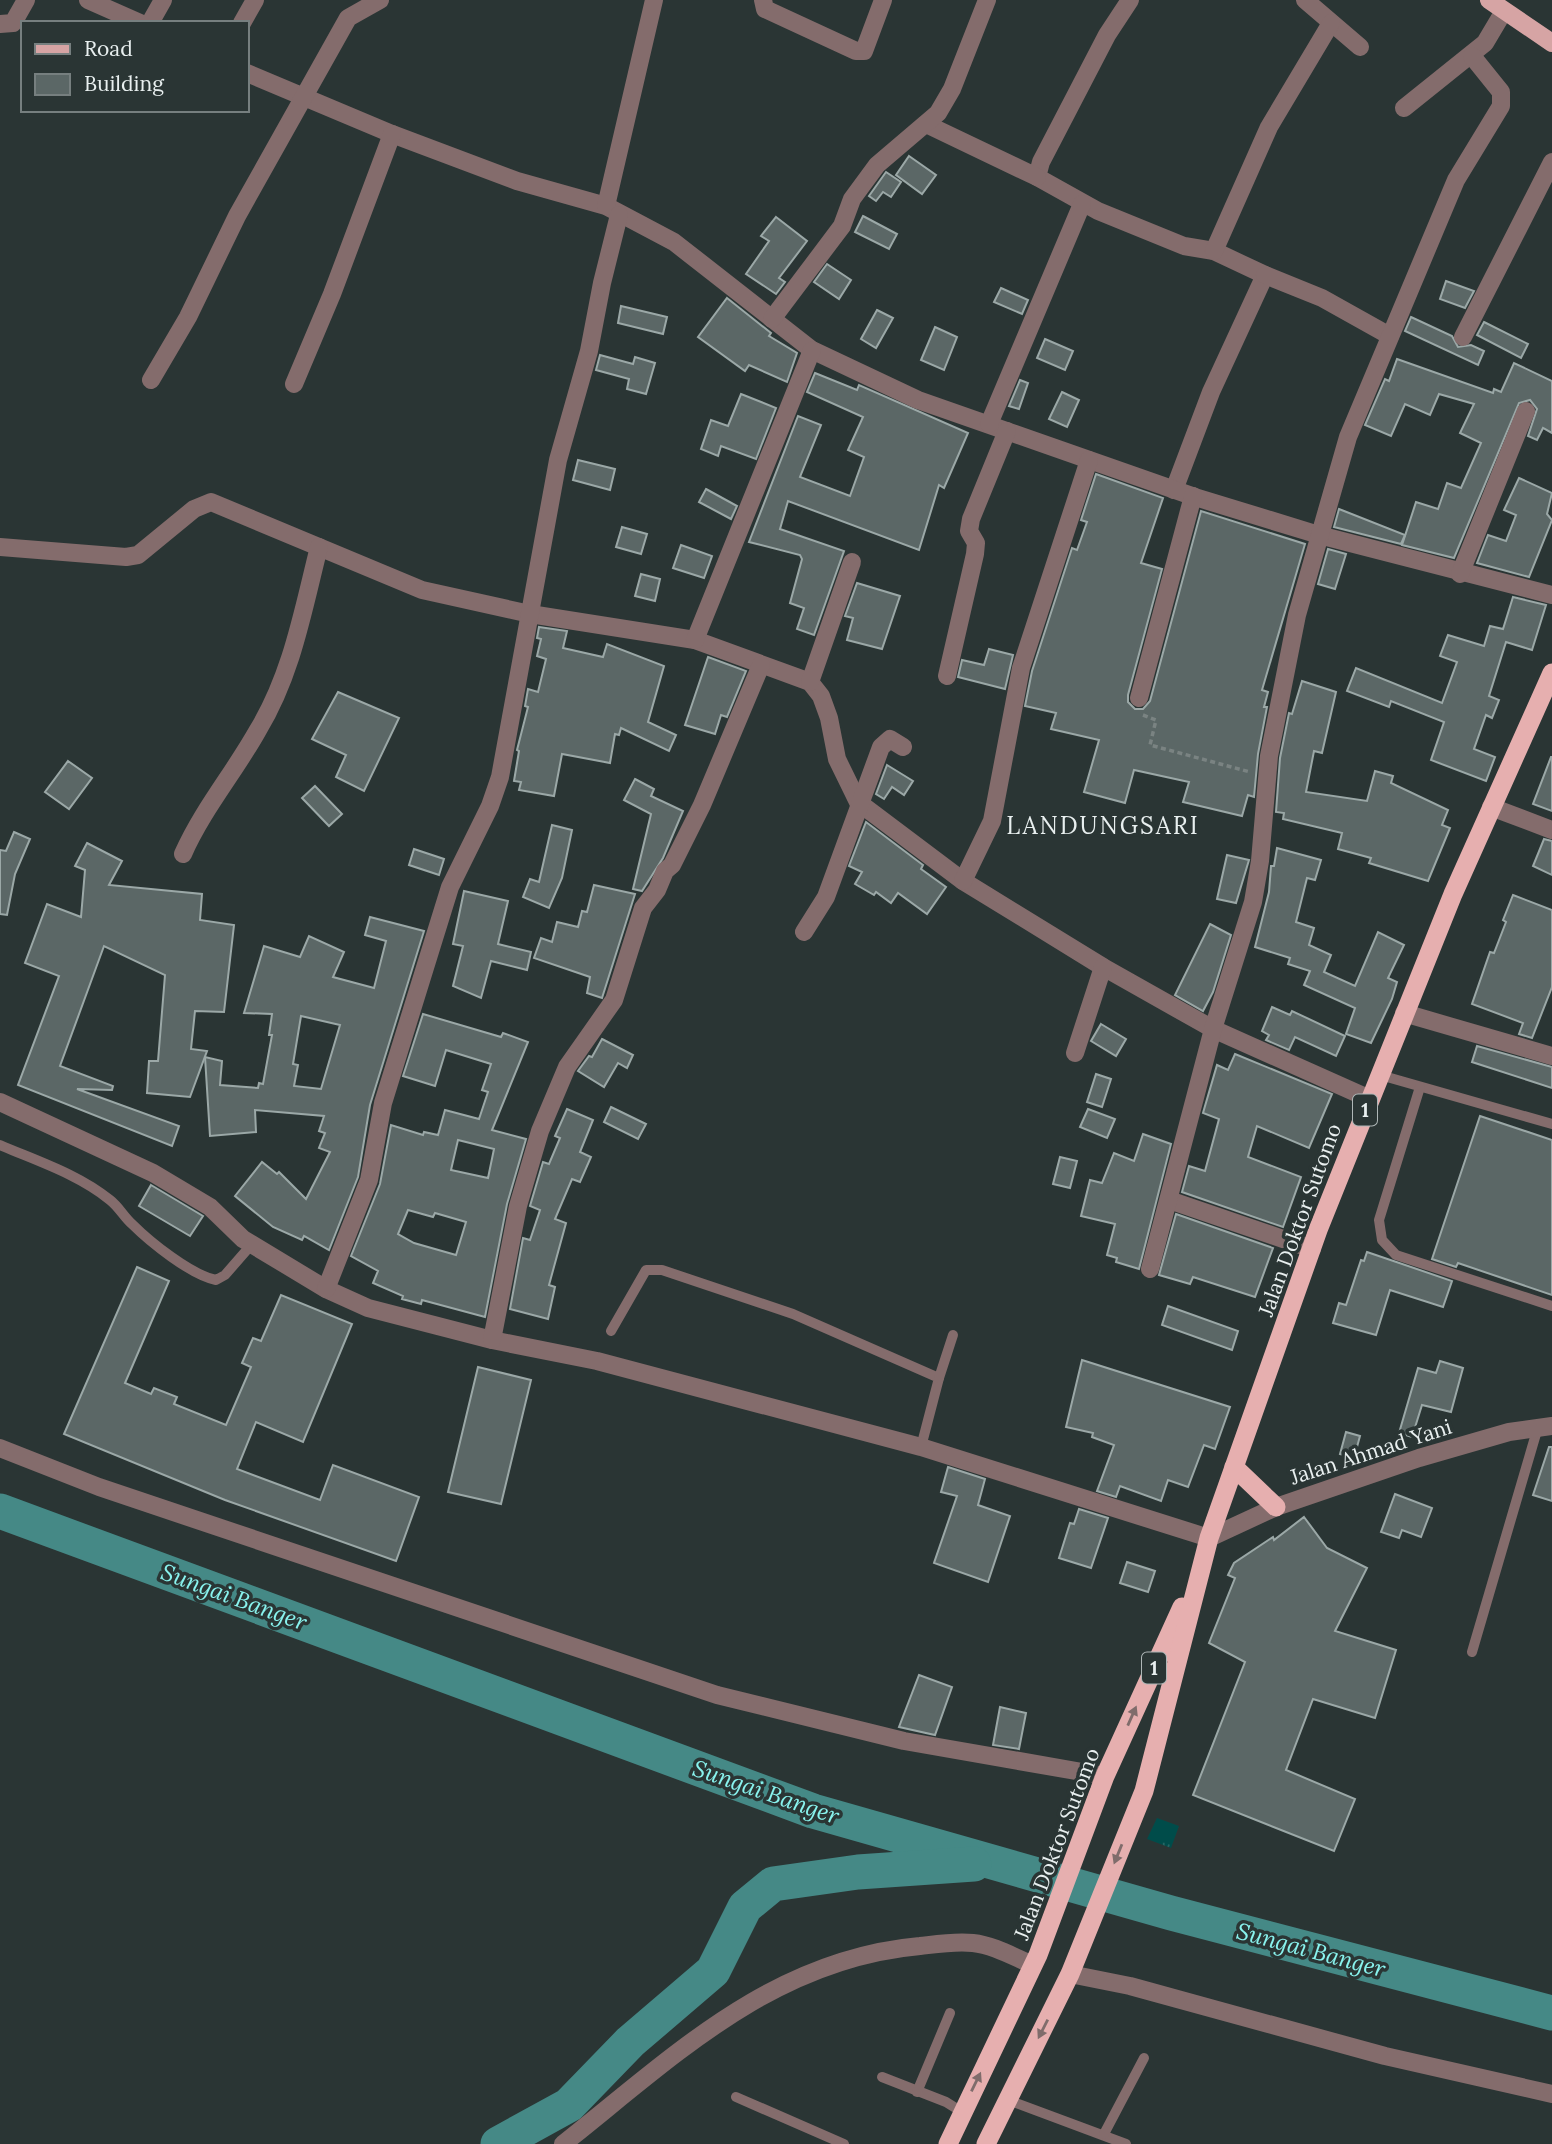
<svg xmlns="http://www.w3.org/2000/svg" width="1552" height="2144" viewBox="0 0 1552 2144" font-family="Lora,serif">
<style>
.grass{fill:url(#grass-tufts)}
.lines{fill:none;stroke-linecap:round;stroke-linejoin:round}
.river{stroke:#458986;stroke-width:35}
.building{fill:#5b6766;stroke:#9ba8a7;stroke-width:2;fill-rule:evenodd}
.path{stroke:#7a8382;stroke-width:3.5;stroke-dasharray:5 3.5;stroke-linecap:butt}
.service{stroke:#846c6c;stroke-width:10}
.minor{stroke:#846c6c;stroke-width:18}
.tertiary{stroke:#846c6c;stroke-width:18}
.primary{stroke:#d6a4a4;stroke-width:18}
.trunk{stroke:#e6afaf;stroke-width:19}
.oneway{fill:#7f6c6b}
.labels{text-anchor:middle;stroke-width:7;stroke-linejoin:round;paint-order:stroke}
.shield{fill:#2a3534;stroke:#afb7b7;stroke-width:2}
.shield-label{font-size:19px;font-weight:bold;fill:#e8efef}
.street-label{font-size:21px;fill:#e8efef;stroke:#2a3534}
.water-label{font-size:23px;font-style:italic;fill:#89f3ee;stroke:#2a3534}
.quarter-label{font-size:24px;letter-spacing:2px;fill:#e8efef;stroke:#2a3534}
</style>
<defs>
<pattern id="grass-tufts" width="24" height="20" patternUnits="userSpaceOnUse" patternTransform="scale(1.75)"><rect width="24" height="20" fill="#004c4a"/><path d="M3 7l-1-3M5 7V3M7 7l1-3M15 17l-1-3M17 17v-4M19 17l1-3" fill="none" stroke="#256664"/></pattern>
</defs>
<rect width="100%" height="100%" fill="#2a3534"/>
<path class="grass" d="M1157,1818l22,8 -8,22 -24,-9z"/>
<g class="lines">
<g class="river">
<path d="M0,1511l813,300 358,102 381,100"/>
<path d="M498,2144l71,-39 61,-63 83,-71 32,-64 28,-23 85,-12 116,-8"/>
</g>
</g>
<g class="building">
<path d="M909,156l27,19 -14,19 -26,-19z"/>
<path d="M886,172l15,10 -10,15 -8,-5 -7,9 -7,-5z"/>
<path d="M863,216l34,18 -8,15 -34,-17z"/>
<path d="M776,217l31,24 -28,37 6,4 -9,12 -30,-20 23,-33 -8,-5z"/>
<path d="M827,264l24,16 -12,19 -25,-17z"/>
<path d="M1446,281l28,10 -9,17 -25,-9z"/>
<path d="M1001,288l27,12 -6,14 -28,-12z"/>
<path d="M727,298l44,35 -2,3 28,17 -10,29 -38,-17 -4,6 -47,-34z"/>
<path d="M621,306l46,11 -4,17 -45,-11z"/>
<path d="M877,310l16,8 -17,30 -15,-9z"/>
<path d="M1411,317l41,19 6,11 13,-2 13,6 -6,14 -73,-34z"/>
<path d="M1484,322l44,22 -7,14 -44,-23z"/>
<path d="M935,327l22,10 -13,33 -23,-10z"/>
<path d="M1045,339l28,12 -8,19 -28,-12z"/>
<path d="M600,355l33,9 2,-7 20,6 -9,31 -19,-5 2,-10 -33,-9z"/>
<path d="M1397,359l96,34 1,-4 7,3 13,-29 38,18v52l-9,-5 -6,12 -9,-4 9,-27 -7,-9 -11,3 -65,155 -52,-13 14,-43 22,7 9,-26 14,5 20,-45 -21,-10 14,-29 -35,-10 -9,21 -25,-11 -14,32 -26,-11 20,-46 4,2z"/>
<path d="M815,373l42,17 2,-5 109,48 -24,55 -5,-3 -20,65 -131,-49 -8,28 64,22 -30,84 -17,-6 7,-21 -14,-5 12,-44 -2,-4 -51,-13 49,-126 23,9 -21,52 50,19 14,-39 -16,-7 15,-33 -56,-25z"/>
<path d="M1020,380l8,3 -9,26 -10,-3z"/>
<path d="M1062,392l17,8 -12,27 -18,-8z"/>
<path d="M741,394l35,14 -20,51 -35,-13 -3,10 -17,-7 10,-29 17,6z"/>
<path d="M578,460l37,9 -5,21 -37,-10z"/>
<path d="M1096,474l67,24 -22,65 21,6 -34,126v7l7,7h8l7,-8 51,-190 104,33 -43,146 6,2 -4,15h3l-9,47 -4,43 -6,-2 -6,21 -59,-14 6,-20 -55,-12 -9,33 -41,-11 15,-52 -48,-11 5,-16 -31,-7 7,-35 40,-123 5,2 10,-28 -6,-2z"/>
<path d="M1519,478l33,15 -5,21 5,6 -23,57 -52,-14 11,-28 18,6 10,-26 -12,-5z"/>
<path d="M706,489l31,17 -6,13 -32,-17z"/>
<path d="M1339,509l66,26 -4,9 -67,-17z"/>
<path d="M622,527l25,7 -6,20 -25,-7z"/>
<path d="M681,545l31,11 -8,22 -31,-10z"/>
<path d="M1328,549l18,5 -11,35 -17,-5z"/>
<path d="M641,574l19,5 -5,22 -20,-5z"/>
<path d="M857,583l43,13 -18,53 -35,-9 6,-22 -8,-2z"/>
<path d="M1513,597l33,8 -14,45 -26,-8 -17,54 10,4 -7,18 -6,-3 -12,34 21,8 -9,24 -55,-21 13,-38 -53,-21 -2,6 -42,-16 9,-23 86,35 15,-41 -17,-6 8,-21 36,11 6,-20 13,3z"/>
<path d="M539,627l28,4 -4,17 40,9 4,-13 57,22 -16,56 28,13 -7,16 -48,-23 -2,7 -4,-1 -5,29 -48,-9 -8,42 -35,-6 2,-8 -7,-1 5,-30 -2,-1 11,-43 -3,-1 3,-17 10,3 8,-33 -9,-3 4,-17 -4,-1z"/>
<path d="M989,649l24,6 -8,34 -47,-12 4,-17 22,5z"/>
<path d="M708,657l38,14 -19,46 -6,-2 -6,19 -30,-9z"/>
<path d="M1302,681l34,11 -14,61 -8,-2 -8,41 61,9 8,-30 18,5 -2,7 57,27 -6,15 8,3 -22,53 -59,-18 2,-5 -33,-9 4,-16 -59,-14 1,-6 -8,-1 4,-54 9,-45 3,1z"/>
<path d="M338,692l61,26 -35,73 -28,-14 10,-22 -34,-16z"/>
<path d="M1551,757h1v54l-19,-7z"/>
<path d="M68,761l24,17 -23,31 -24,-17z"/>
<path d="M887,765l26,16 -9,14 -12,-8 -8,12 -8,-5z"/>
<path d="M635,779l19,10 -3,7 32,15 -20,47 -21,33 -9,-2 18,-75 -27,-14z"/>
<path d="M315,786l27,28 -13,12 -27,-28z"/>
<path d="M866,822l57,43 -2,4 25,18 -19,27 -29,-21 -7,10 -15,-11 -2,3 -19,-11 7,-12 -13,-6z"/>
<path d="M552,825l20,5 -10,48 -13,30 -26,-11 7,-18 9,3z"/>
<path d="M14,832l16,7 -15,35 -8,41 -7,-1v-64l6,1z"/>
<path d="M1544,839l8,2v34l-19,-9z"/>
<path d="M87,843l35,18 -13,24 93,9 -2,26 34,5 -10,87 -29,-1 -4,38 16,2 -17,46 -43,-4 2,-32h9l7,-86 -61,-29 -44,120 53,20 -1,4 -35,-1 102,37 -7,20 -154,-61 41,-109 -34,-13 22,-59 34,13 4,-47 -10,-4z"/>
<path d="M1277,848l44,12 -6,20 -8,-2 -11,44 18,6 -5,17 22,10 -7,17 31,14 23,-54 26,13 -16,33 9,4 -5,17 -21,44 -25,-9 9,-26 -51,-23 6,-14 -22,-7 2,-6 -35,-11 14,-55 2,-26h3z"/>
<path d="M414,849l30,10 -5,16 -30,-10z"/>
<path d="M1227,855l22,5 -13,43 -19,-4z"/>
<path d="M594,885l41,9 -33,104 -15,-5 3,-16 -56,-19 7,-20 11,4 5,-20 21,5 4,-16 5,1z"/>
<path d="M464,891l44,10 -10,43 33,8 -4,18 -36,-9 -10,37 -28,-12 10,-40 -10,-2z"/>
<path d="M1513,895l39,15v77l-20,51 -13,-4 4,-11 -51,-19 18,-52 4,1 12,-31 -3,-2z"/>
<path d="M370,917l54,14 -54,174 -12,72 -29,73 -25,-14 -2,4 -29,-13 -38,-31 27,-34 15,12 2,-2 27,27 24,-47 -11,-4 6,-15 -6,-2 5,-15 -69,-6 1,22 -46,4 -5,-79 17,4 -2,24 38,3 1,-5 4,1 9,-49h-3l3,-21 -28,-1 20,-67 36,11 9,-21 35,16 -11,25 41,11 12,-47 -21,-6zM301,1016l39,9 -19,64 -27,-3 4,-21 -5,-1z"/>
<path d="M1210,924l21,11 -18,57 -10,19 -28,-16z"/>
<path d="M1272,1007l18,8 2,-4 53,25 -9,20 -41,-19 -6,13 -23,-10 3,-5 -7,-4z"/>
<path d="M423,1014l78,23 2,-4 25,9 -36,88 34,9 -19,65 -22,113 -63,-17 -1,4 -19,-5 1,-3 -30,-13 5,-12 -27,-15 29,-72 11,-59 32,10 1,-3 14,3 7,-25 34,9 9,-27 -6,-2 9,-26 -45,-14 -11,36 -32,-10zM458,1140l36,9 -6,29 -37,-8zM408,1210l25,7 2,-4 31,9 -10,33 -42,-12 -16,-9z"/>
<path d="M1101,1024l25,15 -10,17 -25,-15z"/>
<path d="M602,1039l31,16 -6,13 -9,-5 -14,24 -26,-16 11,-15 3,1z"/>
<path d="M1477,1046l75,21v21l-80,-26z"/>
<path d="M1235,1054l97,40 -23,54 -52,-22 -9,31 53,20 -18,50 -101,-35 7,-26 16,5 14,-52 -16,-6 14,-48 11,5z"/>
<path d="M1096,1074l15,5 -9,28 -15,-5z"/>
<path d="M611,1107l35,17 -8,15 -34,-17z"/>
<path d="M567,1109l26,11 -13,32 11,5 -11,25 -8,-3 -17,40 11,4 -17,62 6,2 -7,32 -38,-10 13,-71 7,2 10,-30 -10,-4 13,-44 6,2 11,-26 -5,-2z"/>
<path d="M1088,1109l27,10 -8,19 -27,-11z"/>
<path d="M1480,1116l72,24v155l-94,-32 -2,4 -24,-8z"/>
<path d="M1143,1134l28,10 -32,125 -23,-7 1,-4 -10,-3 8,-31 -34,-8 9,-36 12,3 12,-30 20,8z"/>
<path d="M1060,1157l17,4 -7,27 -17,-4z"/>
<path d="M151,1185l52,31 -13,20 -51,-30z"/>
<path d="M1176,1214l97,34 -18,49 -62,-20 -3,7 -31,-9z"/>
<path d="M1367,1252l85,29 -9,26 -53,-17 -14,45 -43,-12 6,-20 7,2 15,-45 3,1z"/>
<path d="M137,1267l32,14 -44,102 26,11 3,-6 23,9 -3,7 52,21 25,-58 -9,-4 11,-25 8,3 20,-46 71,29 -49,118 -47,-20 -19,47 83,31 13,-35 86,32 -23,64 -171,-61 -161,-66z"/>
<path d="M1168,1306l70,25 -6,19 -70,-25z"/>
<path d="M1082,1360l148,47 -15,42 -11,-4 -16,42 -20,-7 -7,21 -41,-15 -4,11 -19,-6 17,-46 -22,-8 1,-4 -27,-6z"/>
<path d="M1440,1361l23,7 -12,44 -29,-7 -10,32 -13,-4 19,-65 18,5z"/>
<path d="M478,1367l53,13 -30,124 -53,-12z"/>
<path d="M1346,1432l14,4 -6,22 -14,-4z"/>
<path d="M1549,1447h3v54l-19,-6z"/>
<path d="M948,1467l37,12 -7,26 32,11 -22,66 -54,-19 23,-67 -16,-4z"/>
<path d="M1395,1494l37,14 -11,29 -19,-7 -3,8 -18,-6z"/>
<path d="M1079,1509l29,9 -17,50 -32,-10 11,-35 4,1z"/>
<path d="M1304,1517l23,31 40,20 -32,63 61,19 -21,68 -62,-19 -27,71 69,29 -21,52 -141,-56 52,-133 -36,-19 26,-65 -7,-3 6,-12 39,-26 1,3z"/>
<path d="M1127,1562l28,9 -7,21 -28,-9z"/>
<path d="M919,1675l33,12 -17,48 -36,-8z"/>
<path d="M1000,1707l26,6 -7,36 -26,-4z"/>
</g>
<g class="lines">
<path class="path" d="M1143,715l13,5 -6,25 100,27"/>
<g class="service">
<path d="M1380,1075l172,49"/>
<path d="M1420,1087l-41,133 3,20 14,15 156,51"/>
<path d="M0,1145c37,16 78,29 110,55 9,7 14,17 22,24 18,18 59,51 84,56l9,-5 27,-31"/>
<path d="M611,1331l35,-61h16l131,44 146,64 -18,69"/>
<path d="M939,1378l14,-43"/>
<path d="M1472,1652l66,-225"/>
<path d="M882,2077l64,25 16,10"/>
<path d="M917,2092l33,-79"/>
<path d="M736,2097l108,47"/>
<path d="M1008,2100l118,44"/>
<path d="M1104,2134l40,-76"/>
</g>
<g class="minor">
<path d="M88,0l52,23"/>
<path d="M763,0l2,9 91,42h8l19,-51"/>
<path d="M1130,0l-23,35 -66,127 -4,15 61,34 86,35 30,5 51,24 -54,117 -37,98"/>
<path d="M1305,0l55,47"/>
<path d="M150,23l13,-23"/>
<path d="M242,23l13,-23"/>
<path d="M0,24l13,-1 13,-23"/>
<path d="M247,73l145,61 125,47 89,25 68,36 138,108 106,50 277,97 124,38 233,60"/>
<path d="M1404,108l81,-65 19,-32"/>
<path d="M926,124l111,53"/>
<path d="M606,206l48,-206"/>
<path d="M1214,251l55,-124 62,-104"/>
<path d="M1265,275l57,23 68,38"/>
<path d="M772,319l70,-93 10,-27 25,-34 61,-52 14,-24 35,-89"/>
<path d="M1463,337l89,-175"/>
<path d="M151,380l37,-63 49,-101 111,-198 32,-18"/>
<path d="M294,384l38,-90 60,-160"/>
<path d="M989,424l93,-220"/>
<path d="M0,547l126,10 12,-2 56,-46 17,-7 211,88 108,24 165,26 115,42 11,14 8,22 8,41 21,43 105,79 140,86 110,62 157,70"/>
<path d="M1460,574l66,-163"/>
<path d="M695,640l117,-290"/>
<path d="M947,676l28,-122 1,-11 -7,-12 2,-12 36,-88"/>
<path d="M810,682l42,-120"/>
<path d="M1139,698l54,-202"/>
<path d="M1491,807l61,23"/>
<path d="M183,854c20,-45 51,-81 75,-124 34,-56 45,-120 61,-183"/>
<path d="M963,881l29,-60 29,-153 68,-208"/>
<path d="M804,932l22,-35 55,-150 9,-8 13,8"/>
<path d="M1404,1013l148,43"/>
<path d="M1075,1053l28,-86"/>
<path d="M0,1102l153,71 57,34 33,32 83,50 42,19 124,32 105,21 324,86 288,91"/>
<path d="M1169,1200l143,49"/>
<path d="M1150,1269l63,-240 40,-127 7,-41 9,-105 28,-141 51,-178 108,-257 45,-74v-14l-29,-36"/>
<path d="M326,1289l43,-109 14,-77 67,-216 40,-81 10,-29 58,-317 31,-109 13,-68 17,-68"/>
<path d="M492,1340l26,-134 22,-75 27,-64 47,-67 29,-92 14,-18 8,-19 7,-6 30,-60 59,-140"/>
<path d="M0,1448l99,39 618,208 187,46 201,35"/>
<path d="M1070,1974l60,12 255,70 167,38"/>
<path d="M563,2144c110,-87 209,-185 357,-198 17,-2 35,-5 53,-3 20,2 41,14 60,22"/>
</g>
<path class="tertiary" d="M1209,1538l67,-31 143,-49 90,-26 43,-6"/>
<path class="primary" d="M1489,0l63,43"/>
<g class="trunk">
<path d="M1234,1467l42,40"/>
<path d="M948,2144l90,-189 67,-179 77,-169"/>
<path d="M986,2144l84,-170 74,-183 65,-253 109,-308 135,-336 99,-221"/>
</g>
</g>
<defs><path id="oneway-solid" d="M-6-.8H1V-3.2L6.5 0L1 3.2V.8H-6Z" transform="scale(1.75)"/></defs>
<g class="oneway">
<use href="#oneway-solid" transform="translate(1132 1716) rotate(-66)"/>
<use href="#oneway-solid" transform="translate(1118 1854) rotate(112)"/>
<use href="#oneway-solid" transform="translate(1043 2029) rotate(117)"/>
<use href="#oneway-solid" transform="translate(976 2082) rotate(-64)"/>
</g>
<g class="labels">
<g class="shield">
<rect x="1353" y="1094.5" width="24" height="31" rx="5"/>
<rect x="1142" y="1652.5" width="24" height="31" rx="5"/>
</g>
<g class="shield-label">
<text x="1365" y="1117">1</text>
<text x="1154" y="1675">1</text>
</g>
<g class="street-label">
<text transform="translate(1300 1220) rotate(-70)" y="7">Jalan Doktor Sutomo</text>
<text transform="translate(1371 1452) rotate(-18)" y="7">Jalan Ahmad Yani</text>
<text transform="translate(1057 1844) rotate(-69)" y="7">Jalan Doktor Sutomo</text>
</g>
<g class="water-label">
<text transform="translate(234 1597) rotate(20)" y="8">Sungai Banger</text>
<text transform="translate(766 1792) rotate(19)" y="8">Sungai Banger</text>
<text transform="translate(1311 1950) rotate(15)" y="8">Sungai Banger</text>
</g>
<g class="quarter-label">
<text x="1103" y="834">LANDUNGSARI</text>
</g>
</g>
<rect x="21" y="21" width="228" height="91" fill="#2a3534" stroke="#767f7f" stroke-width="2"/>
<rect x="35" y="44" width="35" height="10" fill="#d6a4a4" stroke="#767f7f" stroke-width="2"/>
<text x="84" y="56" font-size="21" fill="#e8efef">Road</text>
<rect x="35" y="74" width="35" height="21" fill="#5b6766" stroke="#767f7f" stroke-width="2"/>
<text x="84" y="91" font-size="21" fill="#e8efef">Building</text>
</svg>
